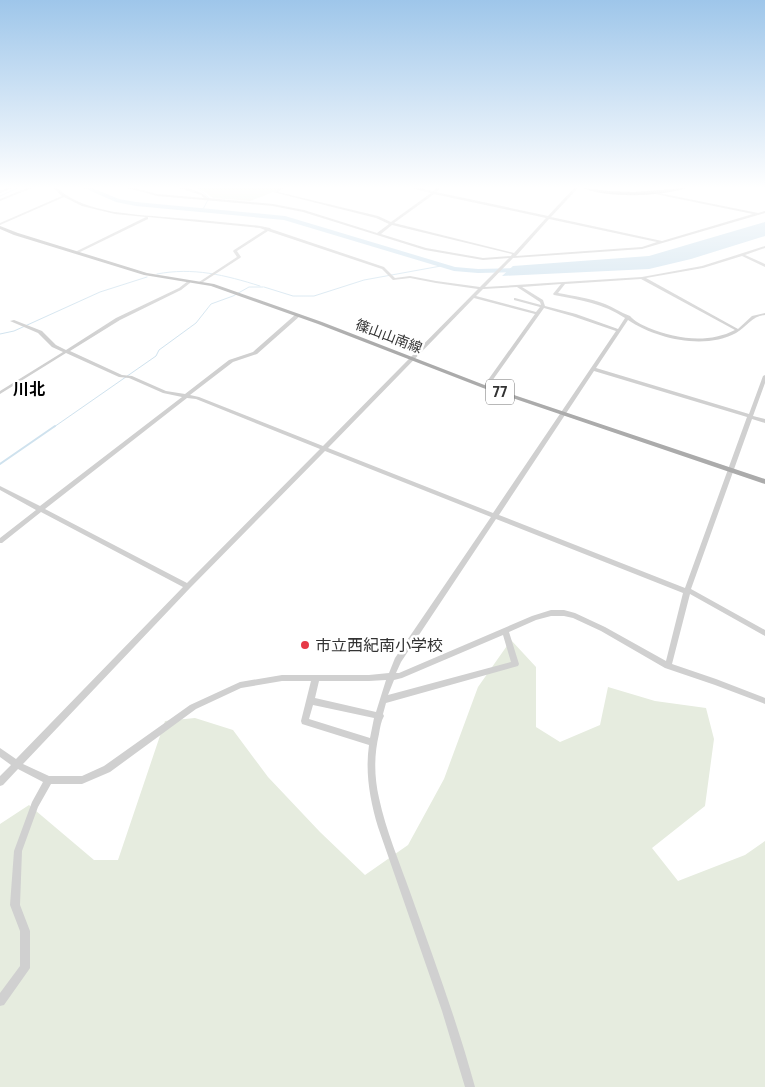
<svg xmlns="http://www.w3.org/2000/svg" width="765" height="1087" viewBox="0 0 765 1087" font-family="'Roboto Condensed','Noto Sans JP',sans-serif">
<style>
.green{fill:#e6ecdf}
.water{fill:#cfe2ee}
.lines{fill:none;stroke-linecap:round;stroke-linejoin:round}
.stream-far1{stroke:#cfe2ee;stroke-width:1}
.stream{stroke:#cfe2ee;stroke-width:2}
.river{fill:#cfe2ee;fill-rule:evenodd}
.minor{fill:#d0d0d0;fill-rule:evenodd}
.major{fill:#ababab;fill-rule:evenodd}
.poi-dot{fill:#e63946;stroke:#fff;stroke-width:2}
.labels{text-anchor:middle;stroke-width:5;stroke-linejoin:round;paint-order:stroke}
.far-street-label{font-size:14px;fill:#333;stroke:#fff}
.shield{fill:#fff;stroke:#707070;stroke-width:1}
.shield-label{font-size:15px;font-weight:bold;fill:#333}
.far-quarter-label{font-size:16px;font-weight:bold;fill:#000;stroke:#fff}
.poi-label{font-size:16px;fill:#333;stroke:#fff;text-anchor:start}
</style>
<rect width="100%" height="100%" fill="#fff"/>
<g class="green">
<path d="M199,188h80l-8,5 -21,8 -37,-3z"/>
<path d="M511,640l25,27v60l24,15 40,-17 8,-38 47,14 51,7 8,31 -9,67 -53,42 26,33 67,-26 20,-14v246h-765v-263l29,-19 65,55h24l47,-139 30,-3 38,12 35,47 52,55 45,43 43,-30 36,-66 34,-92z"/>
</g>
<path class="water" d="M765,222v14l-74,23 -42,10 -147,7 11,-10 136,-10z"/>
<g class="lines">
<g class="stream-far1">
<path d="M198,188l11,10 -7,13"/>
<path d="M0,196l18,-8"/>
<path d="M157,274c36,-7 68,1 103,12"/>
<path d="M264,287l29,9h21l50,-16 77,-14"/>
<path d="M0,334l14,-3 86,-39 47,-15"/>
<path d="M54,427l102,-71 3,-6 37,-27 15,-19 22,-8 16,-9h14"/>
</g>
<path class="stream" d="M0,464l55,-38"/>
<path class="river" d="M84,188h8l27,11 17,3 149,14 170,51 23,2 44,-1 4,2 -4,2 -44,1 -24,-2 -170,-51 -148,-14 -20,-4z"/>
<g class="minor">
<path d="M7,188h5l-12,5v-2z"/>
<path d="M27,188h5l-32,13v-2z"/>
<path d="M53,188h4c30,27 80,26 118,30 28,2 57,5 85,8l10,2 1,1 113,38 11,11 15,-2 26,5 44,6 29,-29 -26,2 -58,-10 -122,-38 -30,-6 -116,-10 -29,-8h6l23,6 47,4 -3,-3 -21,-7c10,0 21,3 28,10l65,6 31,6 73,23 12,-9 -13,-6 -103,-26 6,-4h4l-5,4 100,24 13,6 40,-29 -20,-5h7l15,3 4,-3h4l-5,4 112,24 26,-28h4l-27,29 111,24 91,-27 -103,-21h-1v-2l109,22 7,-2v2l-123,36 -129,9 -28,29 157,-10 60,-11 63,-20v2l-20,7 20,9v3l-23,-11 -39,12 -57,10 92,51 14,-13 13,-3v2c-13,1 -18,12 -29,18 -31,17 -80,6 -108,-13l-32,48 153,46 14,-38 2,-1v8l-12,33 12,3v4l-13,-4 -61,170 74,41v6l-75,-42 -18,70 44,15 49,19v6l-50,-19 -50,-17 -64,-37 -28,-13 -9,-2h-13l-15,4 -27,12 10,32 -1,2 -132,37 -3,11 1,2c-3,5 -4,12 -5,18 -5,21 -5,42 0,64 7,33 20,63 31,94 23,65 47,129 65,195h-10l-23,-76 -64,-184c-8,-27 -13,-54 -9,-82l-67,-21 -1,-3 10,-40h-29l-41,7 -45,21 -86,63 -28,12h-31l-13,23 -16,44 -2,54 10,26v37l-2,3 -24,34 -4,1v-13l20,-27v-35l-10,-26 4,-54 18,-49 11,-20 -25,-13 -15,16 -3,1v-10l11,-11 -11,-8v-9l16,11 167,-172 -142,-75 -39,31h-2v-5l36,-28 -36,-20v-4l40,20 142,-109 -19,-4 -34,-15 -10,-1 -53,-24 -66,41v-3l63,-39 -11,-5 -14,-14 -28,-12 4,-1 28,11 14,14 10,5 50,-32 63,-30 9,-7h2v2l-9,7 -61,30 -50,31 52,24 10,1 34,15 19,3 44,-34 24,-8 43,-38h4v2l-43,38 -24,8 -43,33 9,2 124,49 155,-157 -42,-6 -26,-5 -17,2 -11,-11 -114,-38 -31,20 4,6 -1,1 -40,26 -2,-1 1,-1 38,-25 -4,-6 1,-1 31,-20 -5,-2 -112,-11v2l-70,34 -2,-1 1,-1 69,-34 -31,-3 -33,-8 -18,-9 -64,28v-2l62,-27zM434,194l112,24 -32,35 -120,-30zM549,219l108,23 -15,5 -126,9zM392,225l120,29 -1,2 -28,2 -57,-10 -45,-14zM641,279l94,51c-27,14 -59,9 -86,-2 -7,-3 -15,-7 -19,-12 -9,-3 -17,-9 -25,-12 -15,-6 -31,-8 -47,-11l7,-9zM561,284l-8,10 1,1c25,5 49,8 71,23l-7,11 -42,-15 -31,-8 -2,-6 -21,-13zM517,287l23,15 1,3 -26,-7h-1v2l26,7 -4,5 -60,-16 7,-7zM474,298l61,16 -52,73 2,1h2l57,-80 28,8 44,15 -123,182 -165,-65zM594,371l153,46 -62,171 -186,-73zM187,398l9,1 124,50 -133,134 -142,-74zM325,451l166,66 -96,141 -6,15 -20,2h-87l-42,7 -50,23 -86,61 -22,10h-33l-26,-12 167,-176zM496,519l187,74 -17,68 -61,-34 -30,-14 -11,-3h-13l-19,6 -133,57h-3l5,-11zM503,635l8,27 -123,33 6,-15 8,-2zM386,680l-10,32 -61,-14 4,-17h50zM313,705l61,13 -4,20 -61,-19z"/>
</g>
<g class="major">
<path d="M583,188l26,3 25,1 51,-4c-23,9 -79,10 -102,0z"/>
<path d="M0,226l18,7 129,40 67,11 108,38 165,64 278,93v5l-282,-96 -165,-64 -107,-38 -67,-11 -130,-40 -14,-6z"/>
</g>
</g>
<linearGradient id="sky" x2="0" y2="1"><stop stop-color="#9ec6ea"/><stop offset="0.55" stop-color="#fff"/><stop offset="1" stop-color="#fff" stop-opacity="0"/></linearGradient>
<rect width="765" height="340" fill="url(#sky)"/>
<circle class="poi-dot" cx="305" cy="645" r="5"/>
<g class="labels">
<g class="far-street-label">
<text transform="translate(389 336) rotate(21)" y="5">篠山山南線</text>
</g>
<rect class="shield" x="486" y="379.5" width="28" height="25" rx="4"/>
<g class="shield-label">
<text x="500" y="397">77</text>
</g>
<g class="far-quarter-label">
<text x="29" y="395">川北</text>
</g>
<g class="poi-label">
<text x="315" y="651">市立西紀南小学校</text>
</g>
</g>
</svg>
